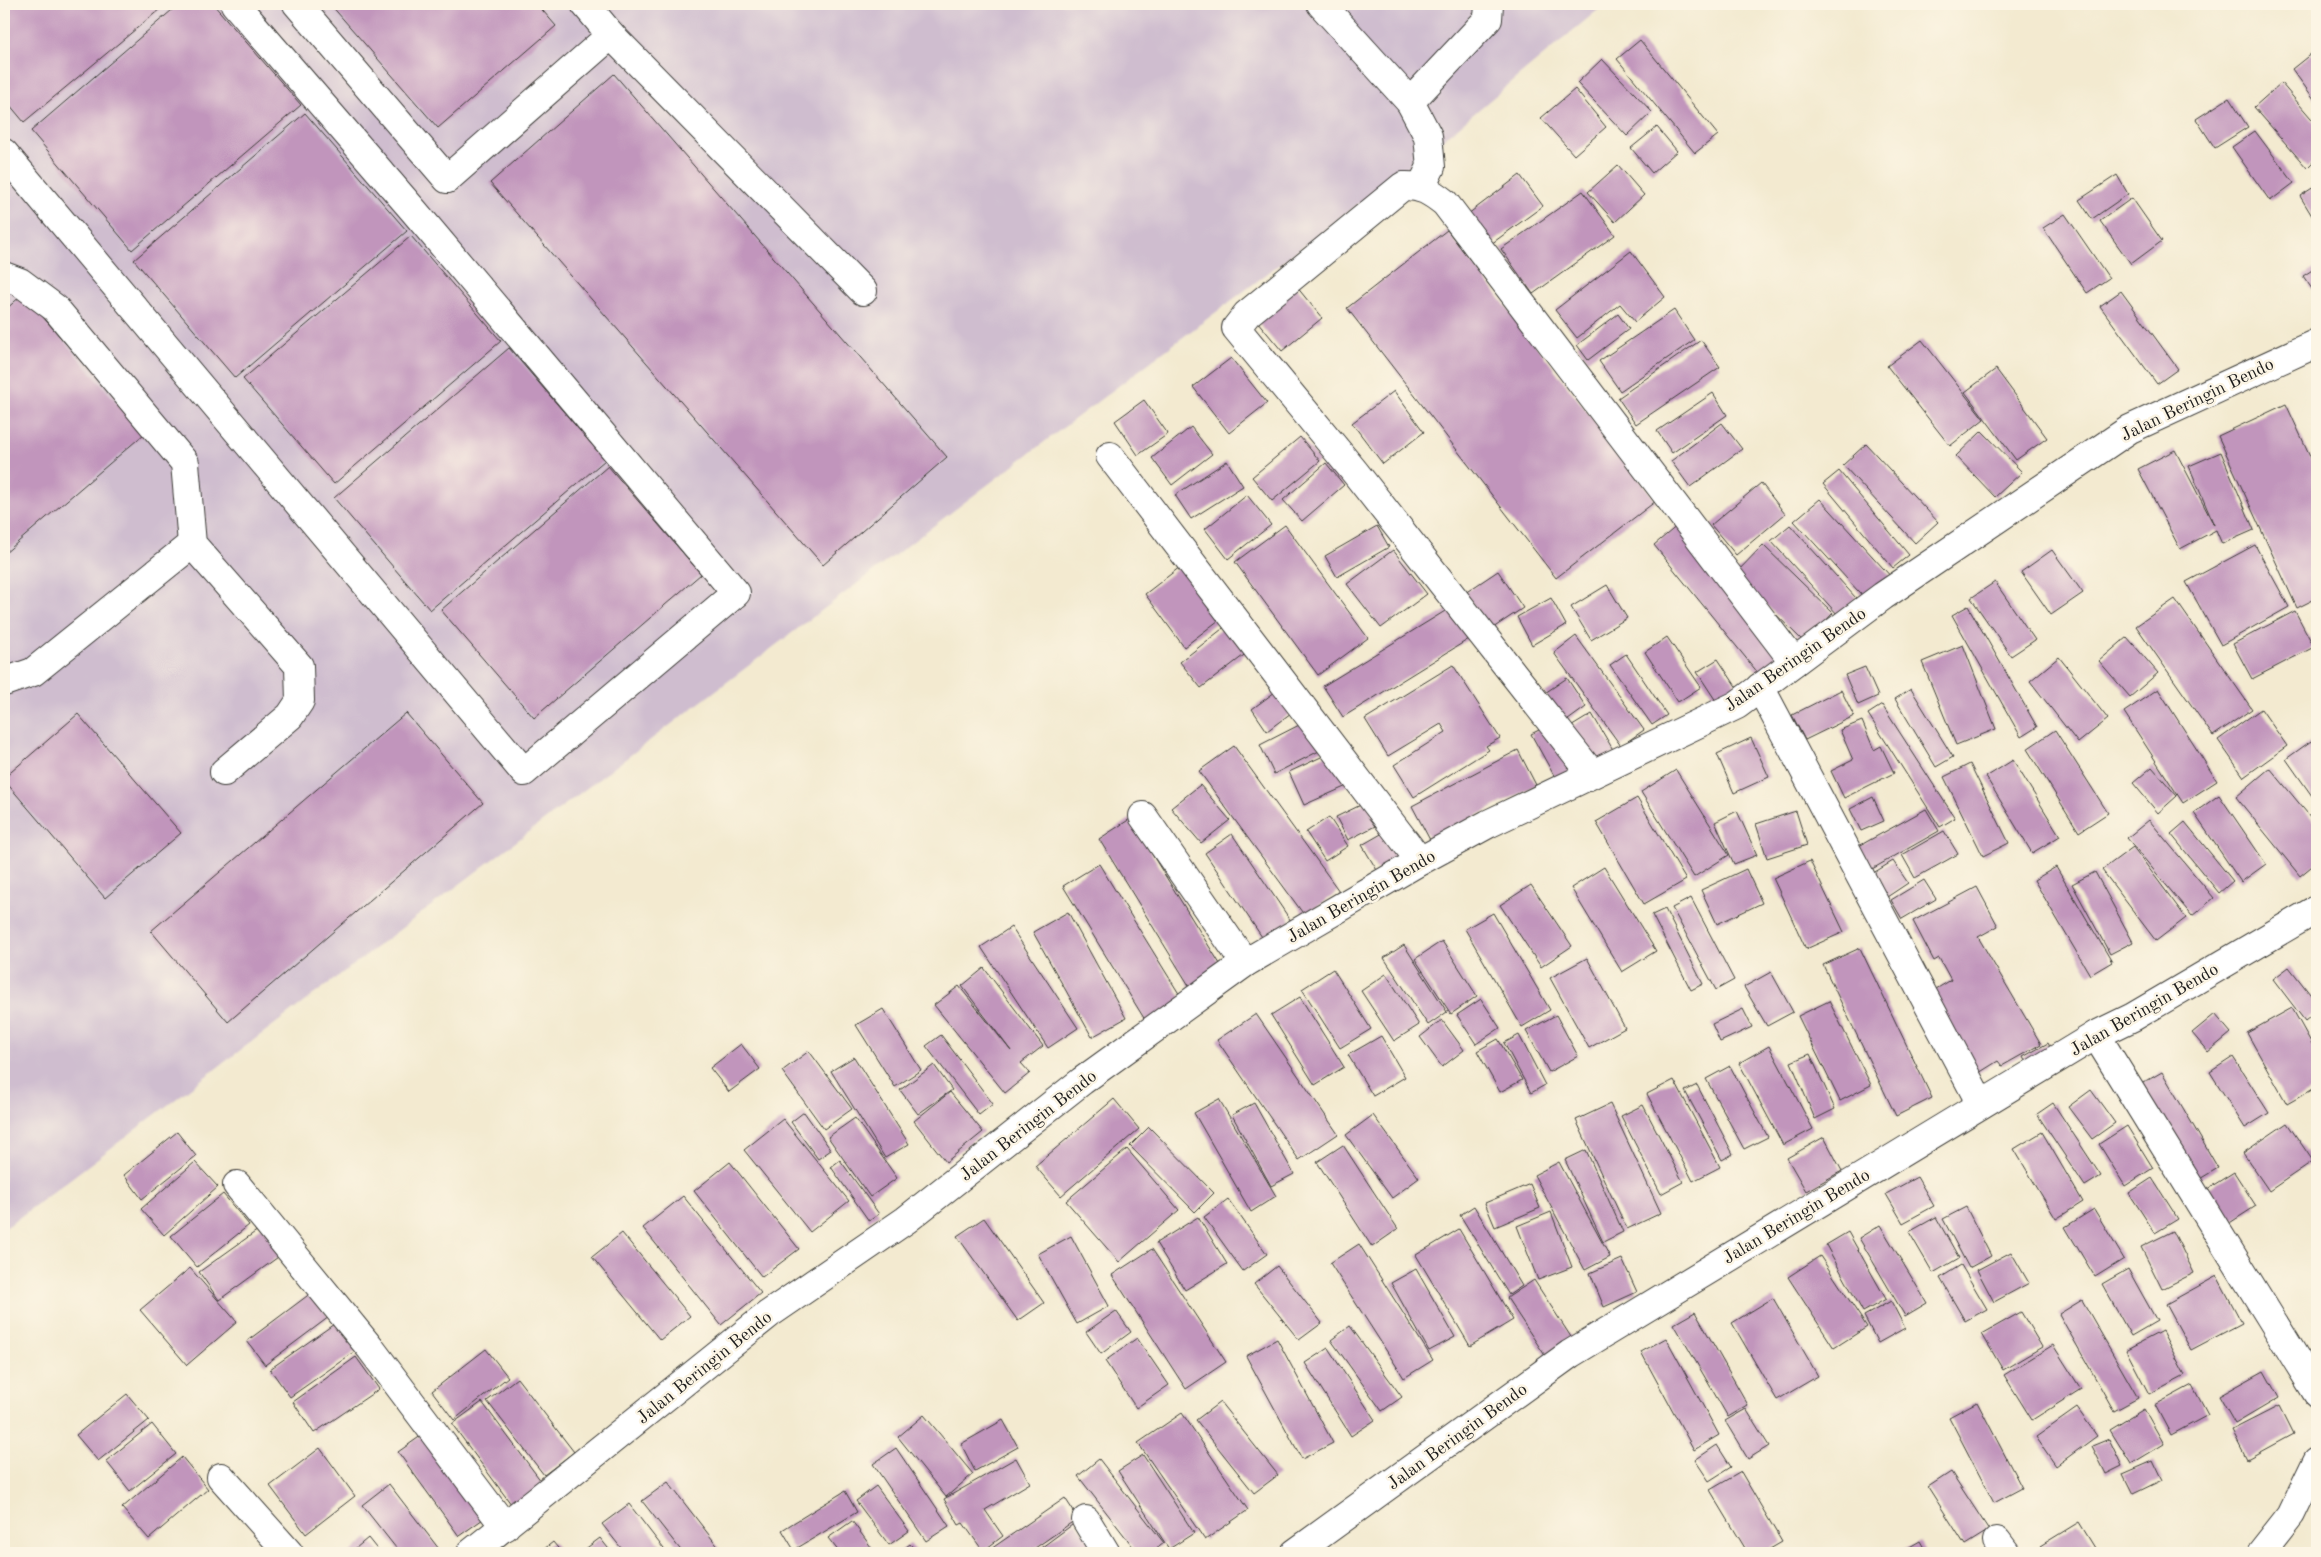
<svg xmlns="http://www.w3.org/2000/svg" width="2321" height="1557" viewBox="0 0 2321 1557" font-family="'Old Standard TT',serif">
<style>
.industrial{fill:#cfbdcf}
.building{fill:#c195bc}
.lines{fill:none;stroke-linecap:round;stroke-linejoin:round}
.minor-casing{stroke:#3c3b37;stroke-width:30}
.minor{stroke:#fff;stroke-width:28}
.labels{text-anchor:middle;stroke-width:5;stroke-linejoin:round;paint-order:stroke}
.street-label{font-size:18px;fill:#1c1c1c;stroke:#fcf5e5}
</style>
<rect width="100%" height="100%" fill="#fcf5e5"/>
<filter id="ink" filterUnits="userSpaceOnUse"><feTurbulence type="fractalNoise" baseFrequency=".02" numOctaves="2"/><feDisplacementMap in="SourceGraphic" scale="10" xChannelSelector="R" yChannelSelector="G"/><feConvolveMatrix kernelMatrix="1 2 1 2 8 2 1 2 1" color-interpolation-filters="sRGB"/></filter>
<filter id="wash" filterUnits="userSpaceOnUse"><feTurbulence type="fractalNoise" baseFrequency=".0096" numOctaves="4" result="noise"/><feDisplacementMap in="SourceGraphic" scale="20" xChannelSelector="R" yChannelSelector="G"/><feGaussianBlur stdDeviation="1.12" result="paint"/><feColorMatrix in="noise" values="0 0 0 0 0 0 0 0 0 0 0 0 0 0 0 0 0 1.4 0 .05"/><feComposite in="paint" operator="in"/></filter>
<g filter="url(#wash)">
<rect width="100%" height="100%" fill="#f3ead0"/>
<path class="industrial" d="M4,4h1601l-176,147 -1425,1078z"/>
<g id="blocks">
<g class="building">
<path d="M4,4h162l-142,118 -20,-24z"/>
<path d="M179,4h34l88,101 -169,145 -101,-119z"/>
<path d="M330,4h207l19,22 -118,102z"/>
<path d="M1640,40l78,95 -23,18 -78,-94z"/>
<path d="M2317,49v54l-25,-34z"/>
<path d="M1602,59l50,53 -25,24 -50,-53z"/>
<path d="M614,74l333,383 -124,108 -333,-382z"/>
<path d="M2281,83l36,42v33l-10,10 -53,-61z"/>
<path d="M1575,89l31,38 -32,28 -33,-37z"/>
<path d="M2229,98l19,29 -33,21 -19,-29z"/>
<path d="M305,113l102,118 -172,147 -101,-118z"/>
<path d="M1657,127l20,24 -25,22 -21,-25z"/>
<path d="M2255,131l39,52 -24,18 -38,-54z"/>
<path d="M1618,165l26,30 -29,27 -27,-30z"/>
<path d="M1520,175l23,31 -52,38 -23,-30z"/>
<path d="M2117,175l11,19 -36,25 -13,-19z"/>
<path d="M2317,185v39l-17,-28z"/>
<path d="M1583,191l32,44 -82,59 -32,-45z"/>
<path d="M2132,198l30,43 -31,23 -31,-43z"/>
<path d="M2065,214l44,64 -22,15 -44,-65z"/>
<path d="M1447,230l209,271 -100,77 -209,-270z"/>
<path d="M411,236l90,105 -167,143 -91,-105z"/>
<path d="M1631,251l34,46 -30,25 -15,-18 -43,34 -22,-28z"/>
<path d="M2317,267v29l-14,-20z"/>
<path d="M1292,281l30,37 -40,33 -30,-36z"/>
<path d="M2121,291l57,78 -21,15 -57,-78z"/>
<path d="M23,294l121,140 -140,120v-243z"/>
<path d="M1674,310l20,30 -74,51 -21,-30z"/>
<path d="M1618,314l11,15 -41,31 -11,-15z"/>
<path d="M1701,340l19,27 -84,57 -18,-26z"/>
<path d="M1922,340l62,79 -34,27 -63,-80z"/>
<path d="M509,348l96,112 -175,150 -96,-112z"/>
<path d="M1231,358l36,45 -38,30 -36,-46z"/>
<path d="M1996,369l51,69 -31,22 -51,-68z"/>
<path d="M1394,391l30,41 -41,32 -31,-41z"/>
<path d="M1713,393l14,22 -55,38 -15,-22z"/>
<path d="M1144,400l24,34 -30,21 -23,-34z"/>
<path d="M2286,404l31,67v127l-20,10 -79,-172z"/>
<path d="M1722,423l20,26 -52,38 -19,-26z"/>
<path d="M1191,427l21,27 -40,31 -20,-27z"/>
<path d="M1982,431l40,41 -27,25 -39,-41z"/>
<path d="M1300,437l20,24 -48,40 -20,-24z"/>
<path d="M1866,444l72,78 -23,21 -72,-78z"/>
<path d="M2175,450l39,75 -25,-59 32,-14 33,78 -32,14 -6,-14 -36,19 -42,-80z"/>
<path d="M1227,461l16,25 -52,33 -16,-24z"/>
<path d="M1326,463l18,22 -42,36 -19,-21z"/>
<path d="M608,466l93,108 -167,144 -93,-108z"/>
<path d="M1839,471l70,84 -16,13 -70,-84z"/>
<path d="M1761,483l24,31 -49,41 -25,-30z"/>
<path d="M1247,495l24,30 -43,34 -23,-30z"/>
<path d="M1820,499l74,81 -25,23 -75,-82z"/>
<path d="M1285,525l83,113 -50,37 -83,-113z"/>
<path d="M1678,525l108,134 -23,20 -109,-134z"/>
<path d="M1790,525l66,73 -18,17 -67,-74z"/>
<path d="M1377,526l12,21 -52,30 -12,-21z"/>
<path d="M1763,545l70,68 -28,30 -70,-69z"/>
<path d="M2255,545l34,62 -68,38 -35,-63z"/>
<path d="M1393,550l34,44 -46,34 -34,-44z"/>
<path d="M2052,550l31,43 -32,22 -30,-43z"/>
<path d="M1180,567l39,53 -35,27 -39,-53z"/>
<path d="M1498,571l25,37 -33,22 -25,-37z"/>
<path d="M1995,582l40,58 -24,16 -40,-58z"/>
<path d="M1607,585l20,33 -36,22 -20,-33z"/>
<path d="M1551,598l15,27 -34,20 -15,-28z"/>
<path d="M2175,599l77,110 -39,27 -77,-110z"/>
<path d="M1968,606l69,121 -16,10 -69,-122z"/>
<path d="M1450,608l19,31 -126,78 -20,-31z"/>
<path d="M2295,611l19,36 -62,32 -19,-35z"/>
<path d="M1231,622l21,27 -51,39 -21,-26z"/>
<path d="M1576,636l68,94 -23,16 -67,-93z"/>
<path d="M1667,637l34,50 -23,15 -33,-50z"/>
<path d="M2127,637l31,36 -28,24 -31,-36z"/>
<path d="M1963,645l33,84 -40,16 -34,-83z"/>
<path d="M1626,654l41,61 -15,10 -42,-60z"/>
<path d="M2059,657l49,62 -30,24 -48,-62z"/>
<path d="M1718,659l21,32 -21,13 -21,-32z"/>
<path d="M1453,665l47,73 -14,8 3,4 -75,47 -20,-32 52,-33 -5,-8 -53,32 -23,-37z"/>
<path d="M1865,667l13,29 -20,9 -13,-30z"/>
<path d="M1567,678l19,29 -22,16 -19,-30z"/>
<path d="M1911,689l42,68 -17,10 -41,-68z"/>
<path d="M2158,689l59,92 -34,22 -59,-91z"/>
<path d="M1841,690l13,26 -49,24 -13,-25z"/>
<path d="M1275,692l16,21 -24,18 -15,-22z"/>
<path d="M1882,705l73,113 -15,9 -72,-113z"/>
<path d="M2261,709l26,37 -43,31 -26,-37z"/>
<path d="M406,713l77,90 -255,219 -77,-91z"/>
<path d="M78,714l103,119 -76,65 -101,-118v-2z"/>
<path d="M1592,714l23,39 -22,13 -24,-38z"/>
<path d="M1309,720l14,29 -49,25 -14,-29z"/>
<path d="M1862,721l12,29 7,-4 13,27 -50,25 -13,-27 22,-11 -13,-30z"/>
<path d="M1549,725l26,46 -18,10 -26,-47z"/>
<path d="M2055,730l53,83 -29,19 -52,-83z"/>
<path d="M1751,738l18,39 -35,16 -17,-39z"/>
<path d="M2311,741l6,9v53l-31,-44z"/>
<path d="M1234,746l105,145 -34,25 -106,-145z"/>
<path d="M1518,750l18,35 -106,55 -18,-34z"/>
<path d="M1334,751l15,34 -45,20 -15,-33z"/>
<path d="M2013,760l47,76 -28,17 -46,-76z"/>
<path d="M1970,764l39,79 -26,13 -39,-79z"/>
<path d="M2152,767l25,29 -19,17 -25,-30z"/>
<path d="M2270,768l47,57v37l-17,14 -64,-79z"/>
<path d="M1676,770l53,85 -35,22 -53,-85z"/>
<path d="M1200,785l30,35 -29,23 -30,-35z"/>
<path d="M2219,795l47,69 -25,18 -47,-69z"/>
<path d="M1873,797l11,24 -23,10 -11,-22z"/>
<path d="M1637,798l49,82 -42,24 -48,-82z"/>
<path d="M1369,801l12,22 -33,17 -12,-23z"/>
<path d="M1926,809l13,22 -67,38 -13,-23z"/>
<path d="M1737,811l20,44 -23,9 -19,-42z"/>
<path d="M1796,811l11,34 -40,13 -11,-34z"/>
<path d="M1329,817l19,29 -23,15 -19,-29z"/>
<path d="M1130,819l95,153 -32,20 -94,-153z"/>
<path d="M2149,820l65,78 -22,18 -65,-78z"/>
<path d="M2185,822l48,59 -14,12 -48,-59z"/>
<path d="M1390,829l16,27 -28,16 -16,-27z"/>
<path d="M1944,831l14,23 -43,24 -13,-23z"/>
<path d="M1232,834l59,87 -27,19 -59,-87z"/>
<path d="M2133,847l53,71 -30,23 -54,-71z"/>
<path d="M1810,861l34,71 -38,17 -33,-71z"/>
<path d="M1893,861l15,22 -24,16 -14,-24z"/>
<path d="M1099,864l87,141 -36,23 -87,-142z"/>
<path d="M1604,867l52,84 -34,21 -51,-84z"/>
<path d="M2056,867l56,95 -22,13 -56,-95z"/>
<path d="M1746,869l16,34 -45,21 -16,-34z"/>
<path d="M2095,872l38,70 -23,12 -38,-70z"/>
<path d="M1924,880l12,19 -34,20 -11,-19z"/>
<path d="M1531,885l41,61 -31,21 -41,-62z"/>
<path d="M1977,887l21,39 -20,11 63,107 -39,22 -4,-5 -24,15 -48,-81 25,-15 -12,-22 -5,3 -21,-40z"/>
<path d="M1691,898l43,82 -18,10 -44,-82z"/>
<path d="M1665,909l38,75 -12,6 -39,-75z"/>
<path d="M1068,912l58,106 -34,19 -59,-105z"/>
<path d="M1493,913l57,97 -28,17 -57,-98z"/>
<path d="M1011,927l67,101 -30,20 -67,-101z"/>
<path d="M1442,941l35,55 -26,18 -36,-55z"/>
<path d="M1404,945l43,67 -19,13 -44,-67z"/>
<path d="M1860,948l72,150 -36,18 -73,-151z"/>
<path d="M1587,958l38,70 -36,20 -39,-70z"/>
<path d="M2289,967l28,36v8l-12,10 -32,-42z"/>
<path d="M984,968l59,78 -22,17 9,10 -25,20 -71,-88 25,-19 52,65 -49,-65z"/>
<path d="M1333,969l38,60 -31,19 -38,-59z"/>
<path d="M1771,972l22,40 -26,14 -23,-39z"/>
<path d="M1386,974l33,51 -25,16 -33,-50z"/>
<path d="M1300,997l44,70 -29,18 -44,-70z"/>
<path d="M1481,999l19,29 -24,16 -19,-29z"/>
<path d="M1829,1001l42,84 -31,16 -42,-85z"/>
<path d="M2292,1008l25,45v34l-30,17 -40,-71z"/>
<path d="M883,1009l38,61 -26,17 -39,-62z"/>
<path d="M1743,1009l9,18 -32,15 -8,-18z"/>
<path d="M1256,1014l82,120 -39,26 -82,-120z"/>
<path d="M2215,1014l16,19 -23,19 -16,-19z"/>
<path d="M1556,1015l22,41 -29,16 -23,-41z"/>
<path d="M1442,1020l22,30 -22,17 -22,-30z"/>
<path d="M941,1035l52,69 -14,11 -53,-69z"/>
<path d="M1519,1035l26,50 -14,8 -27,-50z"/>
<path d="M1381,1036l24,41 -32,19 -25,-41z"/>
<path d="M1498,1039l24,41 -22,12 -23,-41z"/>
<path d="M2048,1043l7,14 -25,14 -7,-14z"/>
<path d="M741,1044l19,25 -31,23 -19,-24z"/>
<path d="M1769,1046l44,83 -30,16 -44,-82z"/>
<path d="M809,1051l43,58 -28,20 -42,-58z"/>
<path d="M1810,1054l25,55 -20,10 -24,-57z"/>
<path d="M854,1057l55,87 -24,14 -54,-87z"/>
<path d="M2233,1057l36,56 -24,15 -35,-56z"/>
<path d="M934,1065l18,25 -34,24 -18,-24z"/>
<path d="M1730,1066l38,71 -24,12 -38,-70z"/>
<path d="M2162,1072l56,96 -25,15 -57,-96z"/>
<path d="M1674,1080l46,87 -27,14 -46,-87z"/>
<path d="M1697,1085l36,69 -11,6 -37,-69z"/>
<path d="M2091,1090l24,33 -23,16 -24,-32z"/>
<path d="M950,1092l33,40 -37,30 -32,-41z"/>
<path d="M1114,1099l25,30 -78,67 -26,-30z"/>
<path d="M1219,1099l57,97 -25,16 -57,-99z"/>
<path d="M1254,1103l40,71 -23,12 -39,-71z"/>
<path d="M2053,1103l48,73 -16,10 -48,-72z"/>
<path d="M1610,1104l51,109 -34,16 -51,-109z"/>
<path d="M1643,1105l40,77 -22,12 -40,-78z"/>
<path d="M804,1112l27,38 -13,9 -27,-37z"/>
<path d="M1373,1115l46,63 -27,20 -46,-63z"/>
<path d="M855,1118l42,60 -27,19 -42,-60z"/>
<path d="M783,1119l66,82 -39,31 -66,-82z"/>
<path d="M2287,1123l26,38 -44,30 -26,-38z"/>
<path d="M2127,1126l26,42 -28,18 -26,-42z"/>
<path d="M1149,1127l65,66 -19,19 -65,-66z"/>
<path d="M177,1132l19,24 -54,43 -18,-24z"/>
<path d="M2042,1132l41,70 -27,17 -42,-70z"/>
<path d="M1824,1137l18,34 -36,20 -19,-33z"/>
<path d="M1343,1145l55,84 -26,18 -55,-85z"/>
<path d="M1127,1149l52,61 -60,52 -53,-61z"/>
<path d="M1586,1150l37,82 -20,10 -38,-82z"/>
<path d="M840,1160l39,54 -10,7 -38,-54z"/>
<path d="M195,1162l23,25 -54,48 -23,-26z"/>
<path d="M730,1162l69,87 -37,28 -68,-86z"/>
<path d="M1559,1162l51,95 -25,13 -51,-95z"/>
<path d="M2234,1172l22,34 -31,20 -21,-35z"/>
<path d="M1917,1177l17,29 -31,17 -17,-29z"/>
<path d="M2152,1178l26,41 -23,14 -26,-40z"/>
<path d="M1530,1184l10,24 -45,19 -10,-24z"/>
<path d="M223,1194l26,31 -52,42 -26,-31z"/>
<path d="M683,1196l78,97 -40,32 -78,-97z"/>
<path d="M1228,1199l39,55 -24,17 -39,-54z"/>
<path d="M1474,1206l48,80 -13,9 -49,-80z"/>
<path d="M1966,1207l25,49 -22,12 -26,-49z"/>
<path d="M2094,1209l30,50 -29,18 -30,-50z"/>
<path d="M1551,1212l21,55 -34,13 -21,-54z"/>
<path d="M1198,1217l29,47 -42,26 -29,-47z"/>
<path d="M1936,1217l23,41 -26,15 -24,-41z"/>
<path d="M984,1218l60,85 -26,18 -61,-85z"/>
<path d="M265,1225l20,27 -66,48 -20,-28z"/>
<path d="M1880,1225l47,78 -22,13 -46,-78z"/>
<path d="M1459,1229l54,91 -43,26 -54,-91z"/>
<path d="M2173,1231l21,42 -32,16 -21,-42z"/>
<path d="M1848,1232l38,67 -23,13 -37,-67z"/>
<path d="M622,1233l68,83 -30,24 -68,-83z"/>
<path d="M1071,1236l38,70 -32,18 -39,-70z"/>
<path d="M1359,1244l74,116 -29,18 -74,-115z"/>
<path d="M1152,1249l74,113 -40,27 -74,-114z"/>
<path d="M2011,1252l18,31 -35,19 -17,-32z"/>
<path d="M1820,1256l47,71 -33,21 -46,-71z"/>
<path d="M1622,1259l15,33 -33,15 -14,-34z"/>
<path d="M1961,1265l26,44 -22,12 -25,-43z"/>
<path d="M1277,1266l45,57 -23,17 -45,-56z"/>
<path d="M190,1268l47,54 -50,43 -47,-55z"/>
<path d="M1416,1269l39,68 -26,14 -38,-68z"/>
<path d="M2128,1269l29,52 -26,15 -29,-52z"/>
<path d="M2217,1276l25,47 -51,27 -25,-46z"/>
<path d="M1534,1280l39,60 -27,17 -39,-59z"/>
<path d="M311,1293l18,24 -64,48 -18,-24z"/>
<path d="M1773,1298l45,78 -41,24 -45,-77z"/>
<path d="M2082,1300l56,98 -24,13 -55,-97z"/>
<path d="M1891,1301l14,27 -27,15 -14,-27z"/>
<path d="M1116,1311l15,21 -30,22 -15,-22z"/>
<path d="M1695,1312l53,93 -20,12 -54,-93z"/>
<path d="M2021,1312l21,35 -39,23 -21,-36z"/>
<path d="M337,1322l20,28 -67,47 -20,-28z"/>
<path d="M1350,1326l52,71 -20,14 -51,-71z"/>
<path d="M2162,1331l23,44 -36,19 -23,-44z"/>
<path d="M1137,1338l32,47 -33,23 -31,-47z"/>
<path d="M1666,1338l53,97 -25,15 -53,-98z"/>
<path d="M1277,1339l56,104 -31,16 -56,-103z"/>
<path d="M2053,1345l28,44 -49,31 -28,-45z"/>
<path d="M1328,1348l47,72 -24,16 -46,-73z"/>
<path d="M486,1349l22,28 -54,43 -22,-29z"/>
<path d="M356,1357l23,32 -65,44 -21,-31z"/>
<path d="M2264,1371l15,27 -44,26 -16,-28z"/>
<path d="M517,1378l57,74 -30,23 -57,-74z"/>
<path d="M2192,1385l16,30 -37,20 -16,-30z"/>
<path d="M127,1394l22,26 -51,41 -22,-26z"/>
<path d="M482,1402l62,83 -30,23 -62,-84z"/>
<path d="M1220,1402l58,73 -24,18 -58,-73z"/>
<path d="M1977,1402l45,86 -28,15 -45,-86z"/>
<path d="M2279,1406l14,28 -46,25 -15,-29z"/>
<path d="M2077,1408l20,28 -41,30 -20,-29z"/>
<path d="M1746,1409l23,37 -21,13 -23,-38z"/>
<path d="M2144,1409l20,35 -33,20 -21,-34z"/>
<path d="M1182,1413l66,97 -43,30 -67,-97z"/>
<path d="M924,1415l49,59 -27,23 -48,-60z"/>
<path d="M1003,1420l15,27 -43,24 -14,-27z"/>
<path d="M152,1424l24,30 -46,37 -24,-30z"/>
<path d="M425,1433l61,84 -27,19 -61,-84z"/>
<path d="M2109,1439l13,27 -16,8 -14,-28z"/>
<path d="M1717,1445l14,22 -22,14 -14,-21z"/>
<path d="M320,1448l35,48 -49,38 -36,-48z"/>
<path d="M896,1448l53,78 -23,15 -53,-77z"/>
<path d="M1143,1455l51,78 -25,16 -51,-78z"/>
<path d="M182,1457l26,32 -59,50 -27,-31z"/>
<path d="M1016,1458l14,25 -45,27 18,26 -20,15 -20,-28 -4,2 -15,-26z"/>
<path d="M1099,1459l65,84 -13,10h-13l-60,-77z"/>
<path d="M2153,1461l9,19 -29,14 -10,-20z"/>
<path d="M1741,1472l41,70 -19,11h-15l-38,-63z"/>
<path d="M1951,1472l38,58 -24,15 -37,-58z"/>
<path d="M668,1482l55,71h-40l-41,-52z"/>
<path d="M389,1484l50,65 -6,4h-33l-38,-48z"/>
<path d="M876,1486l33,45 -20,14 -33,-44z"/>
<path d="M845,1491l12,21 -63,38 -12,-20z"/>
<path d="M1065,1498l13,20 -50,35h-43z"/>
<path d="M629,1504l38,49h-42l-23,-29z"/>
<path d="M852,1521l22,30 -3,2h-31l-12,-15z"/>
<path d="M1076,1522l17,21 -13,10h-46z"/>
<path d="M2079,1522l16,26 -9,5h-41l-5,-7z"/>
<path d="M368,1538l12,15h-30z"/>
<path d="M600,1538l12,15h-32z"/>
<path d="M1920,1541l7,12h-28z"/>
<path d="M553,1542l9,11h-23z"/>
<path d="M910,1544l8,9h-20z"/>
</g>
</g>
</g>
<g filter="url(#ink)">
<use href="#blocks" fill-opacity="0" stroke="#3c3b37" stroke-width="1"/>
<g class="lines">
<g class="minor-casing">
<g id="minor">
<path d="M297,4l150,175 164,-144"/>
<path d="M585,4l26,31 252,256"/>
<path d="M1321,4l89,98 18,34 3,31 -10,20"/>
<path d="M1410,102l78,-83 1,-15"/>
<path d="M4,153l520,619 212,-179 -322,-382 -179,-207"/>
<path d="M4,276l16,6 35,26 130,155 7,81 107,122 1,35 -10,15 -66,56"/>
<path d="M1110,456l310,405"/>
<path d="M4,682l29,-10 159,-128"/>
<path d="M1760,687l221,417"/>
<path d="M1592,774l-238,-303 -118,-143 11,-14 156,-128c18,-1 28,6 42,17l349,459"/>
<path d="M1143,816l102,147"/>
<path d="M2096,1035l221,358"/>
<path d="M237,1185l134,164 134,178"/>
<path d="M221,1477l68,76"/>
<path d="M1086,1520l20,33"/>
<path d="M1997,1541l9,12"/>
<path d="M471,1553l298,-239 137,-94 176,-139 163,-118 175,-102 68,-37 249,-119 146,-109 247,-167 187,-86"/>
<path d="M1295,1553l275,-199 526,-319 37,-18 184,-108"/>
<path d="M2261,1553l30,-38 26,-54"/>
</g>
</g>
<use href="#minor" class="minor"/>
</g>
</g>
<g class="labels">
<g class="street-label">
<text transform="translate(2197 399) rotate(-26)" y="6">Jalan Beringin Bendo</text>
<text transform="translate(1795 659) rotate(-35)" y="6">Jalan Beringin Bendo</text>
<text transform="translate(1361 896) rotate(-30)" y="6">Jalan Beringin Bendo</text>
<text transform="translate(2144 1009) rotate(-30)" y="6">Jalan Beringin Bendo</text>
<text transform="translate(1028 1125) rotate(-38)" y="6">Jalan Beringin Bendo</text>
<text transform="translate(1796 1216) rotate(-31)" y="6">Jalan Beringin Bendo</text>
<text transform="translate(704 1367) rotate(-39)" y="6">Jalan Beringin Bendo</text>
<text transform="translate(1457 1436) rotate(-36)" y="6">Jalan Beringin Bendo</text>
</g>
</g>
<rect width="2321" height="1557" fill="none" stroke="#fcf5e5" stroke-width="20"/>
</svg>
